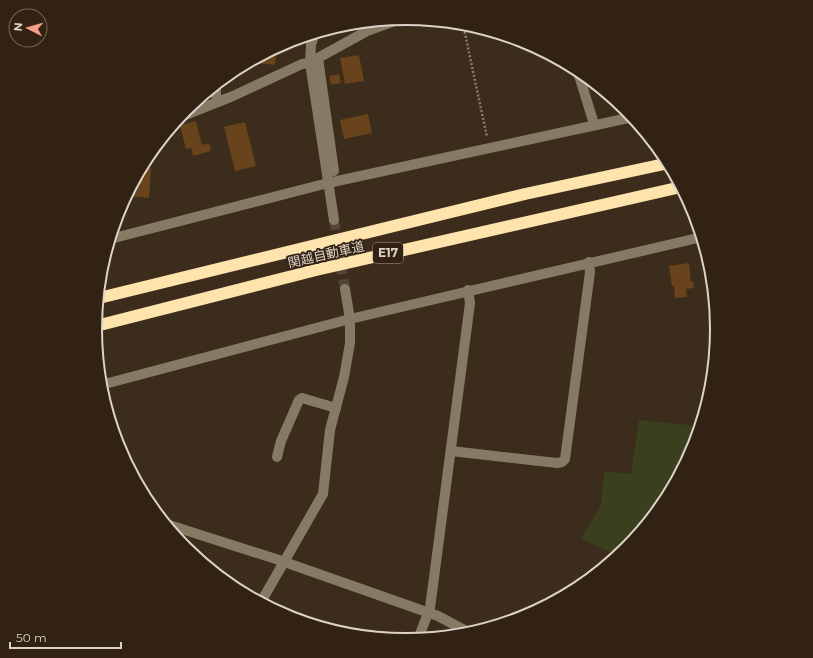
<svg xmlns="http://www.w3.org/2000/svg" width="813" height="658" viewBox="0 0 813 658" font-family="Montserrat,'Noto Sans JP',sans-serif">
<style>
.green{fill:#3a3f1e}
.building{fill:#68431b}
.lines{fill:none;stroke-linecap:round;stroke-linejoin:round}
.minor-tunnel{stroke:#544536;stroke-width:10;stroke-dasharray:10 5;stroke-linecap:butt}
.path{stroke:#8a7c6f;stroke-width:2.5;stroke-dasharray:2 2;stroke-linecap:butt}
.minor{stroke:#857b65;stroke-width:10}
.highway{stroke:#fee3ad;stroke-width:12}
.labels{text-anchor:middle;stroke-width:3.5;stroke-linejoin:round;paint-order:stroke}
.shield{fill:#322213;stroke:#aa9d92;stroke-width:1}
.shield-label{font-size:12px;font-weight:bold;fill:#ddd2c8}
.street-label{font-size:13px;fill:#ddd2c8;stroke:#322213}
.rim{fill:none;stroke:#ddd2c8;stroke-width:2}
</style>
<rect width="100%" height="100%" fill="#3c2c1c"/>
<path class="green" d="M639,420l61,6c-13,45 -46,100 -82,130l-37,-18 20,-32 3,-35 27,3z"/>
<g class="building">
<path d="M277,48l-2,17 -18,-2v-5z"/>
<path d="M359,55l5,26 -19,3 -5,-26z"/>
<path d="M339,74l2,9 -10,2 -2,-9z"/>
<path d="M368,114l4,19 -28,6 -4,-19z"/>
<path d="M196,121l6,24 7,-2 2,8 -18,5 -2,-8 -5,1 -6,-24z"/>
<path d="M245,122l11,44 -21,5 -11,-44z"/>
<path d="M142,168h9l-2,30 -20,-2 1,-6z"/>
<path d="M689,263l2,19 2,-1 1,7 -8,1 1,8 -12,1 -1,-12h-2l-3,-20z"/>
</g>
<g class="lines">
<path class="minor-tunnel" d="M334,220l11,69"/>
<path class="path" d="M463,24l24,113"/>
<g class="minor">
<path d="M315,33l-4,12 -1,18 24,157"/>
<path d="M577,69l17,55"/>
<path d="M216,85v11l3,5"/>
<path d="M180,117l53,-21 69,-32 8,-1"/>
<path d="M334,171l-16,-113 49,-27 33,-12"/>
<path d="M110,239l218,-56 305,-66"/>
<path d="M101,385l249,-66 352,-82"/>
<path d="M451,451l106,12 5,-1 3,-3 25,-187 -1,-10"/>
<path d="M277,457l4,-16 18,-41 3,-2 34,10"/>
<path d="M166,524l110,35 162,57 32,17"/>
<path d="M261,602l62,-108 7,-64 14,-53 6,-34v-24l-5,-30"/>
<path d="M418,639l12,-31 40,-305 -2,-13"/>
</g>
<g class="highway">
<path d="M99,298l426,-104 144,-31"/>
<path d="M96,326l220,-56 365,-83"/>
</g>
</g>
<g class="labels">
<rect class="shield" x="373" y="243" width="30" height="20" rx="3"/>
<g class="shield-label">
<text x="388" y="257">E17</text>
</g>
<g class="street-label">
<text transform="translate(326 254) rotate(-13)" y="5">関越自動車道</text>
</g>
</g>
<path d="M0 0H813V658H0ZM102 329a304 304 0 1 1 608 0a304 304 0 1 1-608 0Z" fill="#322213" fill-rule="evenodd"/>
<path class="rim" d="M102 329a304 304 0 1 1 608 0a304 304 0 1 1-608 0Z"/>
<g transform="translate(28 28) rotate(276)"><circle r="19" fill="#322213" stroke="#76685b"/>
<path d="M0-3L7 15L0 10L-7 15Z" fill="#f49e87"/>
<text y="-6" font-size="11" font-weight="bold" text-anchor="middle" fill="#ddd2c8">N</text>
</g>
<path d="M10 642v6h111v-6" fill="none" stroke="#ddd2c8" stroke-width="2"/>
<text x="16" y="642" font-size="12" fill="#ddd2c8" stroke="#322213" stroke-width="3" paint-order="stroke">50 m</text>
</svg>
